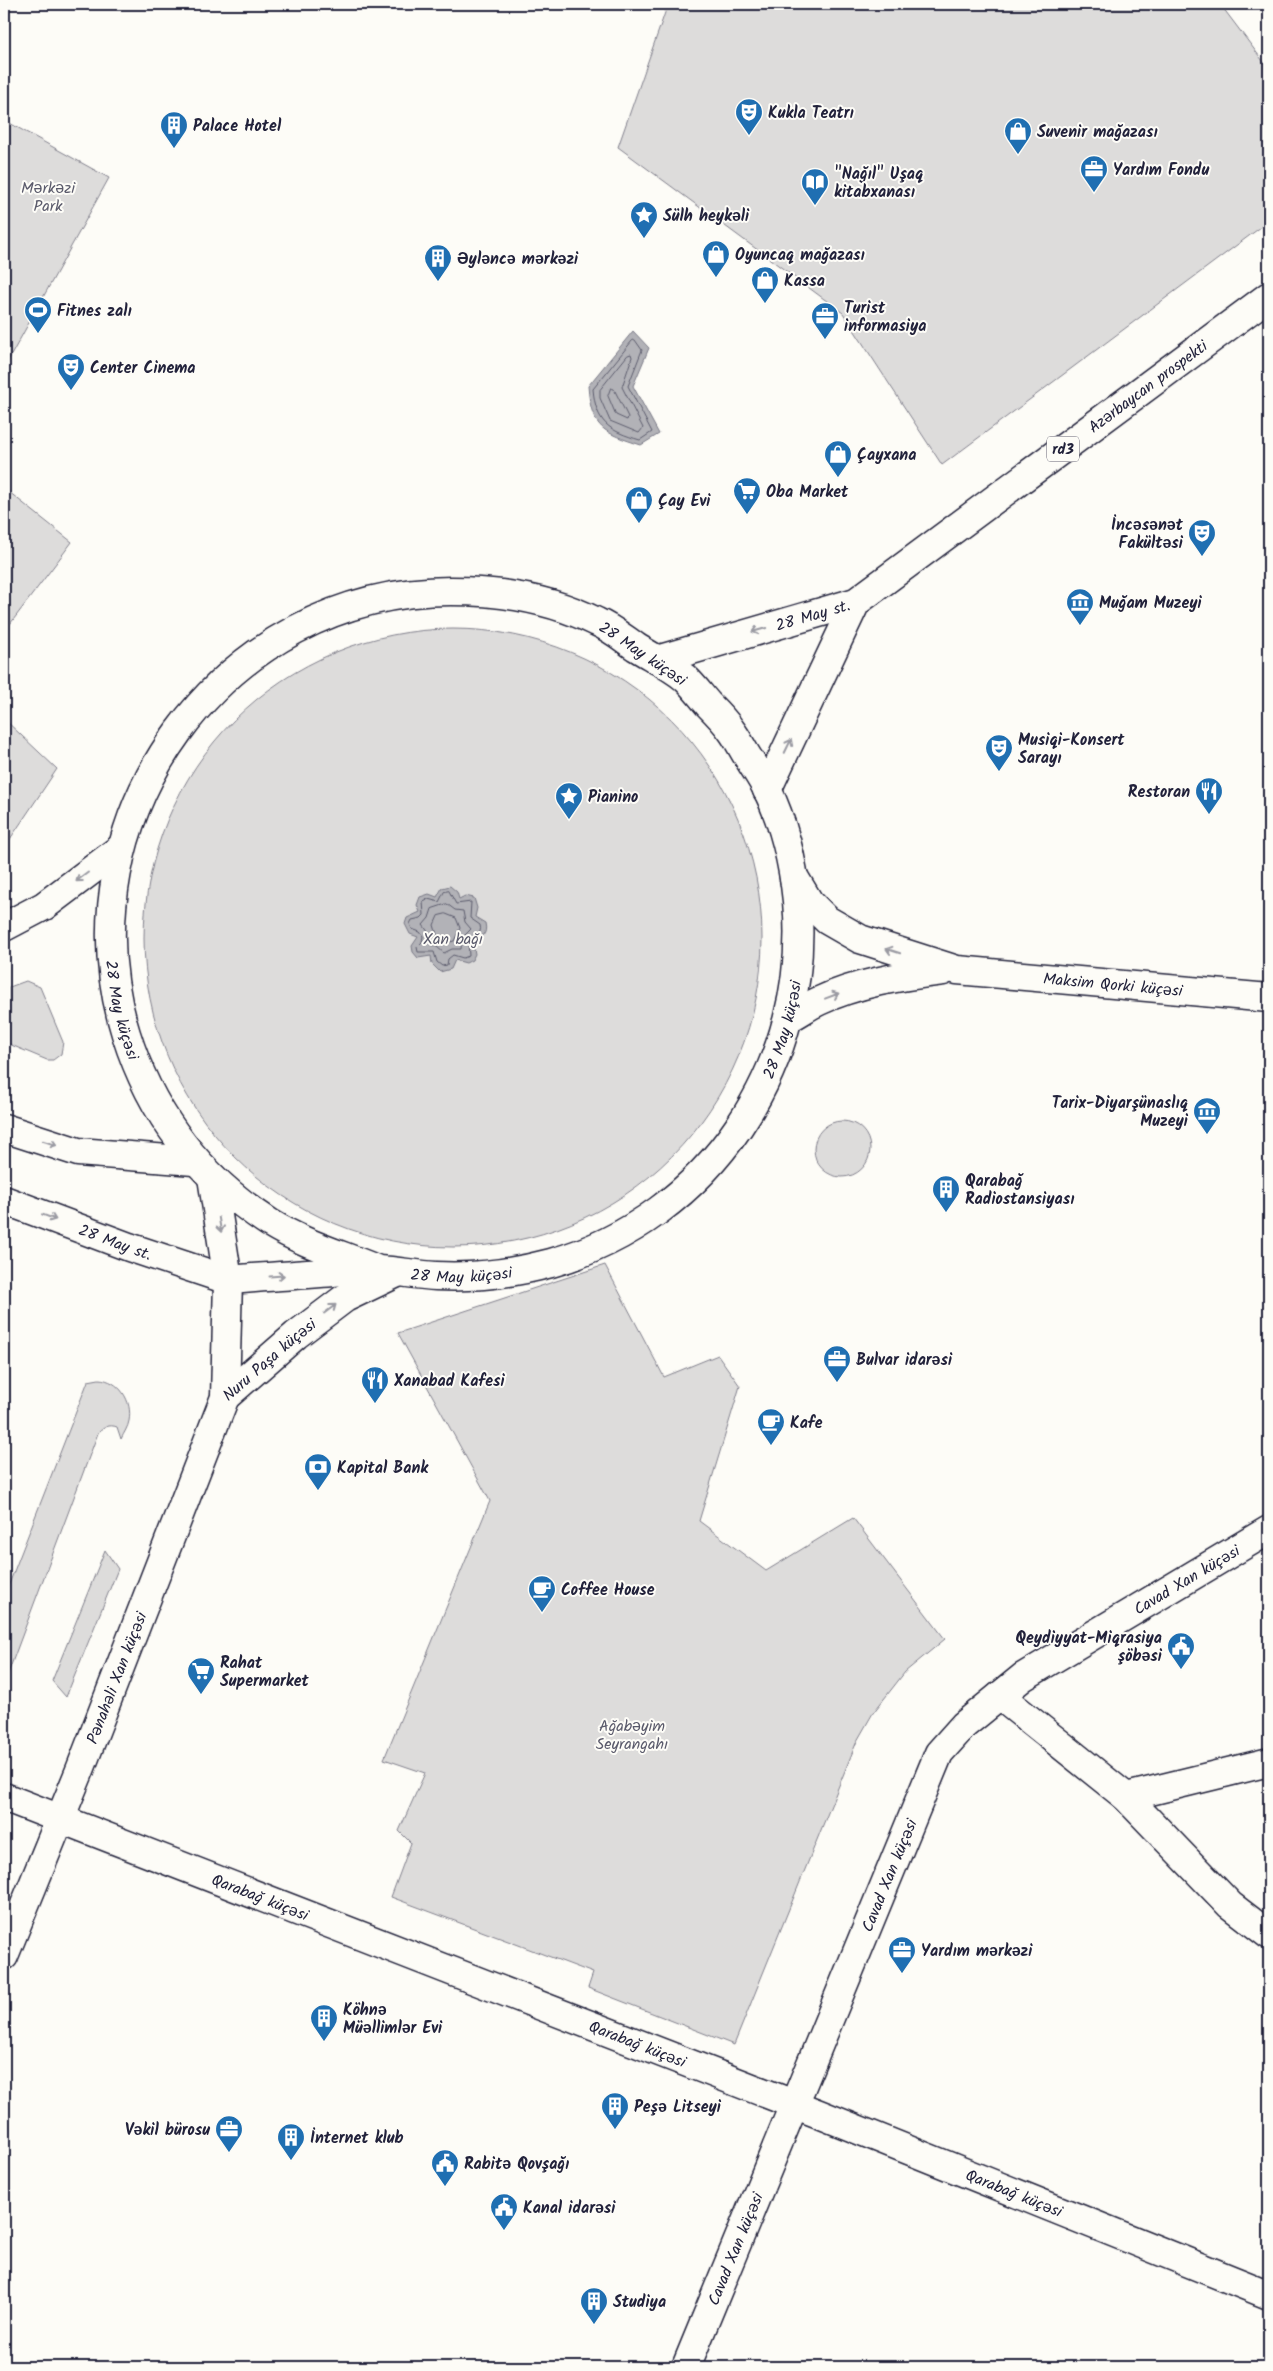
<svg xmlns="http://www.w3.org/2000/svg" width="1273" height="2371" viewBox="0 0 1273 2371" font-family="Kalam,sans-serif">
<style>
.green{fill:#dddcdb;stroke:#807f8b}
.water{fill:#b2b2b7;stroke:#787885}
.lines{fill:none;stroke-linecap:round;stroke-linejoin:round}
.shore{stroke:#5c5c6d;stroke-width:1}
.minor-casing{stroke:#22223b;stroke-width:31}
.tertiary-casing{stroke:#22223b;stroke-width:31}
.secondary-casing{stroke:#22223b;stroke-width:31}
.primary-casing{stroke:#22223b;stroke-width:31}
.minor{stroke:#fdfcf7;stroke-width:28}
.tertiary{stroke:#fdfcf7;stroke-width:28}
.secondary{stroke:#fdfcf7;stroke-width:28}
.primary{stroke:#fdfcf7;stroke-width:28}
.oneway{stroke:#9a9aa2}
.labels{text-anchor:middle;stroke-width:4;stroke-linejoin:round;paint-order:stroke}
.shield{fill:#fdfcf7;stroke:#646373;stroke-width:1}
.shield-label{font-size:15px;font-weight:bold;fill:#22223b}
.poi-label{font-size:16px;font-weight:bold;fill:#22223b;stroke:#fdfcf7;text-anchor:start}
.park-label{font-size:16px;fill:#5a5a6b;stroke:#fdfcf7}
.street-label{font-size:16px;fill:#22223b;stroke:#fdfcf7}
</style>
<rect width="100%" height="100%" fill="#fdfcf7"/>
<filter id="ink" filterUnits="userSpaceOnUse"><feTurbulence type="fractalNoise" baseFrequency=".02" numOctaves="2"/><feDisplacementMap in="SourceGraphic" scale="10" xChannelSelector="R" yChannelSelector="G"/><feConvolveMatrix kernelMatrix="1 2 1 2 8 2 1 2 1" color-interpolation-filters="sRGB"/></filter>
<g filter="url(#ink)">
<g class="green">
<path d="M668,4h552l49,65v152l-327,244 -99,-152 -225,-166z"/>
<path d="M4,120l105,58 -105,190z"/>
<path d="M4,488l68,54 -68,90z"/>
<circle cx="453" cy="938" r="309"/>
<path d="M4,719l53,50 -53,79z"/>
<path d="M26,981l14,6 23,55 -2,12 -8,6h-6l-43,-18v-53z"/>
<circle cx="842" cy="1149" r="28"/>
<path d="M605,1265l59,112 54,-22 22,31 -41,135 67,50 87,-53 92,121 -40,33 -32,41 -16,28 -123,304 -146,-57 5,-15 -202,-76 20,-54 -12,-12 26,-58 -41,-14 106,-258 -92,-168z"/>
<path d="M99,1379c20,1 34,22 30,42 -1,6 -5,12 -8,18l-4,-12c-8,-3 -13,0 -19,6l-94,251v-87l84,-216z"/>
<path d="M105,1550l13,19 -52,128 -14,-16z"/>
</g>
<g class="water">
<path d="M633,331l16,17 -16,38 26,48 -18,11c-37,-12 -50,-16 -53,-59z"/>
<path d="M450,886l7,6 2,7 6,-3 9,2 3,10 -2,9 10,6c3,12 -4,15 -12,20l2,11 -3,6 -6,3 -11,-3 -4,9 -11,3 -8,-8 -1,-8 -13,2 -5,-6 -1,-6 6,-9 -8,-3 -5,-10 2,-6 13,-6 -3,-7 3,-8 9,-3 8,3 5,-9z"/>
</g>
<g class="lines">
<g class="shore">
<path d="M635,340l7,10 -14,36 24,46 -12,8c-31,-9 -44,-17 -47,-51l39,-48z"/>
<path d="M628,355l3,-1 1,3 -10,30 21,41 -4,5 -29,-12 -10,-23v-8z"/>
<path d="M611,388l3,1 14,28 -1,3 -11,-5 -8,-19z"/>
<path d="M449,891l7,13 15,-2 -1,16 10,7c3,11 -7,9 -12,16l1,15 -6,2 -10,-3 -5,4 -1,6 -5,1 -5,-4 -3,-10h-16l-1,-5 5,-5 1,-6 -3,-4 -8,-3 -2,-5 2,-4 9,-2 3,-3 -1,-14 5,-2 11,3 5,-10z"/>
<path d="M447,904l8,6 8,1 2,11 6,7 -9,9 -1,11h-9l-8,4 -7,-6 -7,-3 -1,-11 -6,-8 6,-7 3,-9z"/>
<path d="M446,914l10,4 4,10 -6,13 -8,2 -8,-5 -4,-13 4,-9z"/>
</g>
<g class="minor-casing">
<g id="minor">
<path id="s1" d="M4,1200l125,47 99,33"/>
<path d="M1000,1696l126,101 104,108 39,30"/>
<path id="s2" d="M4,1797l815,317 450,181"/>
<path d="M1126,1797l143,-35"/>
</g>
</g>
<g class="tertiary-casing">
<g id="tertiary">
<path id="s3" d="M686,2367l253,-614 25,-28 59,-48 246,-147"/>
</g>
</g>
<g class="secondary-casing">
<g id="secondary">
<path id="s4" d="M794,877l15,25 18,18 33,19 97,31 312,28"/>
<path d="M4,927l40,-21 77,-58"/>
<path d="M789,1018c10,-5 19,-12 30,-17 38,-18 82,-25 124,-30"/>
<path d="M4,1128l74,24 116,9"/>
</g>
</g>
<g class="primary-casing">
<g id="primary">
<path id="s5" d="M657,660l199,-58 413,-306"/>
<path d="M767,790l89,-188"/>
<path id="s6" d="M228,1280c35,-3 70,-5 105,-8 15,-1 31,-3 46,-2 19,1 38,5 57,6 39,2 78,-3 115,-13 159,-45 261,-199 246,-362 -4,-38 -13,-77 -30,-112 -5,-10 -12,-20 -18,-30 -6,-9 -11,-20 -18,-29 -6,-9 -15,-18 -23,-26 -7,-8 -15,-19 -23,-26 -15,-12 -33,-21 -49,-31 -13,-9 -25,-19 -39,-25 -45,-23 -97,-31 -146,-31 -227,0 -392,227 -325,443 25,80 73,143 144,189 34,21 70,31 106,46"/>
<path id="s7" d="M225,1397l71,-62 49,-37 50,-24"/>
<path id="s8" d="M4,1956l76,-186 145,-373 3,-117 -16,-103"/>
</g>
</g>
<use href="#minor" class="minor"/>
<use href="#tertiary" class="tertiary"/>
<use href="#secondary" class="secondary"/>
<use href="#primary" class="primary"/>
</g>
<defs><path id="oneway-shaft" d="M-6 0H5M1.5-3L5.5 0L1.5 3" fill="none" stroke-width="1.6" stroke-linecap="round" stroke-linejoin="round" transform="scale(1.25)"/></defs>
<g class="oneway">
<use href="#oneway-shaft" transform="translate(759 630) rotate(164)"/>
<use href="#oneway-shaft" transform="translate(788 746) rotate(-64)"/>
<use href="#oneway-shaft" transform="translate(82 877) rotate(143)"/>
<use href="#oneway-shaft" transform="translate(893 951) rotate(-162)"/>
<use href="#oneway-shaft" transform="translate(832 996) rotate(-21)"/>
<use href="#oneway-shaft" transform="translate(50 1143) rotate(18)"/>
<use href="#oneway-shaft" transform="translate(49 1217) rotate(21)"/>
<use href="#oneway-shaft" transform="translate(220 1225) rotate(81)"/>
<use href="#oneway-shaft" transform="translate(277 1276) rotate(-4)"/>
<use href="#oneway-shaft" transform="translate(330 1309) rotate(-37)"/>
</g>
</g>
<defs>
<g id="theatre-pin" transform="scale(1.4375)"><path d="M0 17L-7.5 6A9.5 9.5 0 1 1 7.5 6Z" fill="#1f6fb2" stroke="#fdfcf7"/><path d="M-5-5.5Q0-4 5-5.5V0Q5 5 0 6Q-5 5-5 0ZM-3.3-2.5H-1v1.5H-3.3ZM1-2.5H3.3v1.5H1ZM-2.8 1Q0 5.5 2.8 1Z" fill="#fff"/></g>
<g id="building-pin" transform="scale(1.4375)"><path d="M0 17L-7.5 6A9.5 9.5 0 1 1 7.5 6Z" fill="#1f6fb2" stroke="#fdfcf7"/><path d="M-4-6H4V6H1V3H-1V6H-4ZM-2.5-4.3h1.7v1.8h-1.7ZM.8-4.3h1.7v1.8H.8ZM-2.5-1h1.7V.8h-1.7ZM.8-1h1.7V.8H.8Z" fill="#fff"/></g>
<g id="shop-pin" transform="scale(1.4375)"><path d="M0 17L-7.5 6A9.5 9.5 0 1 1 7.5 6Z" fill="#1f6fb2" stroke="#fdfcf7"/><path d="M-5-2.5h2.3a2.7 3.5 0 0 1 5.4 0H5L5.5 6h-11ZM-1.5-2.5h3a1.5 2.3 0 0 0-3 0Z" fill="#fff"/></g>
<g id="office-pin" transform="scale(1.4375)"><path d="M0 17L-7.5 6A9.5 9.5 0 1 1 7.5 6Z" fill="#1f6fb2" stroke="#fdfcf7"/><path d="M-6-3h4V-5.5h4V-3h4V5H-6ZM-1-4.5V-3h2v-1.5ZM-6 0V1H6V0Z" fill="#fff"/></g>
<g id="library-pin" transform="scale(1.4375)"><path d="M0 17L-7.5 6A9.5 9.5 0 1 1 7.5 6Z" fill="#1f6fb2" stroke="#fdfcf7"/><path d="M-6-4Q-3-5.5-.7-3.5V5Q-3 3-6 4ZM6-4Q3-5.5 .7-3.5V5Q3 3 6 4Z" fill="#fff"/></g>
<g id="sight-pin" transform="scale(1.4375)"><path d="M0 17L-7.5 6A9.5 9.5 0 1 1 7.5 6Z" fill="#1f6fb2" stroke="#fdfcf7"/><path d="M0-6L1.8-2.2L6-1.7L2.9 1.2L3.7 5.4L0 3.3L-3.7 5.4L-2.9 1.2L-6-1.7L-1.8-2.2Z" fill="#fff"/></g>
<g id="stadium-pin" transform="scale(1.4375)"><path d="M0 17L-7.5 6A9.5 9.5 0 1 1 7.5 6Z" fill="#1f6fb2" stroke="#fdfcf7"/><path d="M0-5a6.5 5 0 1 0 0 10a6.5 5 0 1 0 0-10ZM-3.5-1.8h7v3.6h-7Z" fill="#fff"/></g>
<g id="supermarket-pin" transform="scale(1.4375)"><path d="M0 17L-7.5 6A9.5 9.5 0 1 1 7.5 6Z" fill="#1f6fb2" stroke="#fdfcf7"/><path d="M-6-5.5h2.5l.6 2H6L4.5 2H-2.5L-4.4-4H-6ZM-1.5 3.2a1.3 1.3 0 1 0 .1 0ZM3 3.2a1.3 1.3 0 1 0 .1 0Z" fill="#fff"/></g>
<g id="museum-pin" transform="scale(1.4375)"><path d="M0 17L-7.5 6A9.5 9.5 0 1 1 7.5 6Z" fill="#1f6fb2" stroke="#fdfcf7"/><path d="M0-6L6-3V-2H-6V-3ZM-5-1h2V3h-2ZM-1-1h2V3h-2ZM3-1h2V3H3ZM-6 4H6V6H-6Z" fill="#fff"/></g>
<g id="restaurant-pin" transform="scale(1.4375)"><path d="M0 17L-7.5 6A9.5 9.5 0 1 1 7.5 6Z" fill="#1f6fb2" stroke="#fdfcf7"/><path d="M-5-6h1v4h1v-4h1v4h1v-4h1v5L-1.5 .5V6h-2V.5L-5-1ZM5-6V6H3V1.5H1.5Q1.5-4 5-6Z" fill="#fff"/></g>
<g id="cafe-pin" transform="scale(1.4375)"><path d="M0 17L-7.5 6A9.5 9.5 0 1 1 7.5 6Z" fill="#1f6fb2" stroke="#fdfcf7"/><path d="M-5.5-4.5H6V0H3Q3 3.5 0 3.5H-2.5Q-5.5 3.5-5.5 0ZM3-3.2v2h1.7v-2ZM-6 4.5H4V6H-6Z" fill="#fff"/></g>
<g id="bank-pin" transform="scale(1.4375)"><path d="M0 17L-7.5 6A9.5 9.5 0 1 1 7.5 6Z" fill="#1f6fb2" stroke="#fdfcf7"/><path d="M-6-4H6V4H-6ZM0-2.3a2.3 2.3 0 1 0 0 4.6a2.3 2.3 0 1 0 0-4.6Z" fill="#fff"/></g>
<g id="civic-pin" transform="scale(1.4375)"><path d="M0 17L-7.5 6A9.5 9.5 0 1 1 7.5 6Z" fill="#1f6fb2" stroke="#fdfcf7"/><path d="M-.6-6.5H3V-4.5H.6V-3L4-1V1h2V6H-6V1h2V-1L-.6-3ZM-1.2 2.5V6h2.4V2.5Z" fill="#fff"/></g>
</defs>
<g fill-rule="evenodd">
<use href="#theatre-pin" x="749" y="112"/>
<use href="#building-pin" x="174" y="125"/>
<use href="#shop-pin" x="1018" y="131"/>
<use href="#office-pin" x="1094" y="169"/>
<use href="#library-pin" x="815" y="182"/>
<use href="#sight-pin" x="644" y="215"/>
<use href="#shop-pin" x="716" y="254"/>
<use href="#building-pin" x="438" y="258"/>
<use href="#shop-pin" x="765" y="280"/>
<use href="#stadium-pin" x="38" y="310"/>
<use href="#office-pin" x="825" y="316"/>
<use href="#theatre-pin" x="71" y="367"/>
<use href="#shop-pin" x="838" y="454"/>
<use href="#supermarket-pin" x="747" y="491"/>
<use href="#shop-pin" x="639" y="500"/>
<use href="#theatre-pin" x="1202" y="533"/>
<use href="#museum-pin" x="1080" y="602"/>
<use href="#theatre-pin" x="999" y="748"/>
<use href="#restaurant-pin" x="1209" y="791"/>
<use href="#sight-pin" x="569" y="796"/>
<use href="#museum-pin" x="1207" y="1111"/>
<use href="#building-pin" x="946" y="1189"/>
<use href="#office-pin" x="837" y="1359"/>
<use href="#restaurant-pin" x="375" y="1380"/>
<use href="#cafe-pin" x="771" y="1422"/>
<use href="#bank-pin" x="318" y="1467"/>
<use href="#cafe-pin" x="542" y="1589"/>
<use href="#civic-pin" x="1181" y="1646"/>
<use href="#supermarket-pin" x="201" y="1671"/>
<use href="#office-pin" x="902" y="1950"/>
<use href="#building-pin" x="324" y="2018"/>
<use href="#building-pin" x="615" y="2106"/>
<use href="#office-pin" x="229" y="2129"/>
<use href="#building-pin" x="291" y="2137"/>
<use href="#civic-pin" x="445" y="2163"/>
<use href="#civic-pin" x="504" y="2207"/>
<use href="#building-pin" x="594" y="2301"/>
</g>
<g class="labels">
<rect class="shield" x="1047" y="436.5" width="32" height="25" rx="4"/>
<g class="shield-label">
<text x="1063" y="454">rd3</text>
</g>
<g class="poi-label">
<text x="768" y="118">Kukla Teatrı</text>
<text x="193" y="131">Palace Hotel</text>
<text x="1037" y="137">Suvenir mağazası</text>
<text x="1113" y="175">Yardım Fondu</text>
<text x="834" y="179">"Nağıl" Uşaq<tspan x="834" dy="18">kitabxanası</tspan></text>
<text x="663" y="221">Sülh heykəli</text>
<text x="735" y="260">Oyuncaq mağazası</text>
<text x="457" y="264">Əyləncə mərkəzi</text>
<text x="784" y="286">Kassa</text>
<text x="844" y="313">Turist<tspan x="844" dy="18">informasiya</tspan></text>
<text x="57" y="316">Fitnes zalı</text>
<text x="90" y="373">Center Cinema</text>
<text x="857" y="460">Çayxana</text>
<text x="766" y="497">Oba Market</text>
<text x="658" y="506">Çay Evi</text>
<text x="1183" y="530" text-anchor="end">İncəsənət<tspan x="1183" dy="18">Fakültəsi</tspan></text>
<text x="1099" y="608">Muğam Muzeyi</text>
<text x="1018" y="745">Musiqi-Konsert<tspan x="1018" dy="18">Sarayı</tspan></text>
<text x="1190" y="797" text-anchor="end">Restoran</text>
<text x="588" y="802">Pianino</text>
<text x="1188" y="1108" text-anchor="end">Tarix-Diyarşünaslıq<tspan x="1188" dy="18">Muzeyi</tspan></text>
<text x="965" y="1186">Qarabağ<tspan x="965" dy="18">Radiostansiyası</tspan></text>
<text x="856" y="1365">Bulvar idarəsi</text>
<text x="394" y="1386">Xanabad Kafesi</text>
<text x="790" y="1428">Kafe</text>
<text x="337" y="1473">Kapital Bank</text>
<text x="561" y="1595">Coffee House</text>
<text x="1162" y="1643" text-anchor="end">Qeydiyyat-Miqrasiya<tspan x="1162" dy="18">şöbəsi</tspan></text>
<text x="220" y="1668">Rahat<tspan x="220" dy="18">Supermarket</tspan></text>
<text x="921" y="1956">Yardım mərkəzi</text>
<text x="343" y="2015">Köhnə<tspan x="343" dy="18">Müəllimlər Evi</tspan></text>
<text x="634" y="2112">Peşə Litseyi</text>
<text x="210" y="2135" text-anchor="end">Vəkil bürosu</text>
<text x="310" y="2143">İnternet klub</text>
<text x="464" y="2169">Rabitə Qovşağı</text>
<text x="523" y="2213">Kanal idarəsi</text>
<text x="613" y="2307">Studiya</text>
</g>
<g class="park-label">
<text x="48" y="193">Mərkəzi<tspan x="48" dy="18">Park</tspan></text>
<text x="453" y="944">Xan bağı</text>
<text x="632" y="1731">Ağabəyim<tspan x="632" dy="18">Seyrangahı</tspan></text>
</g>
<g class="street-label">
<text dy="6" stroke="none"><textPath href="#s5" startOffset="570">Azərbaycan prospekti</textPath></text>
<text dy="6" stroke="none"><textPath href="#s5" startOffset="162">28 May st.</textPath></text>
<text transform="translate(643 653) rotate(34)" y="6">28 May küçəsi</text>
<text dy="6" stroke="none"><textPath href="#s4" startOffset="351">Maksim Qorki küçəsi</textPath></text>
<text dy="6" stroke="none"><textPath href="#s6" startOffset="1922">28 May küçəsi</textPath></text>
<text dy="6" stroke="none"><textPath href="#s6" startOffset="669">28 May küçəsi</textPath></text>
<text dy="6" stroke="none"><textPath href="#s1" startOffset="119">28 May st.</textPath></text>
<text dy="6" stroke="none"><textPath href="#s6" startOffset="234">28 May küçəsi</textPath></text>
<text dy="6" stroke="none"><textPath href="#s7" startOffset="58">Nuru Paşa küçəsi</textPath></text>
<text dy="6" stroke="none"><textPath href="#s3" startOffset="968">Cavad Xan küçəsi</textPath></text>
<text dy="6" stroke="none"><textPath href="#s8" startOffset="300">Pənahəli Xan küçəsi</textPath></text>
<text dy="6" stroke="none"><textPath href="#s3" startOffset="532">Cavad Xan küçəsi</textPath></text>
<text dy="6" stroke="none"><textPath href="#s2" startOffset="275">Qarabağ küçəsi</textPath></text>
<text dy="6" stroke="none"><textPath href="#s2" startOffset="680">Qarabağ küçəsi</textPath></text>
<text dy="6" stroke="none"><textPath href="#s2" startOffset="1085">Qarabağ küçəsi</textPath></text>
<text dy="6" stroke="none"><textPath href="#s3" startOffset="128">Cavad Xan küçəsi</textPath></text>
</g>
</g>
<rect width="1273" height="2371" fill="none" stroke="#fdfcf7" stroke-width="20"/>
<rect x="10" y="10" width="1253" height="2351" fill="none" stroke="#22223b" stroke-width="2" filter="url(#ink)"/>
</svg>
